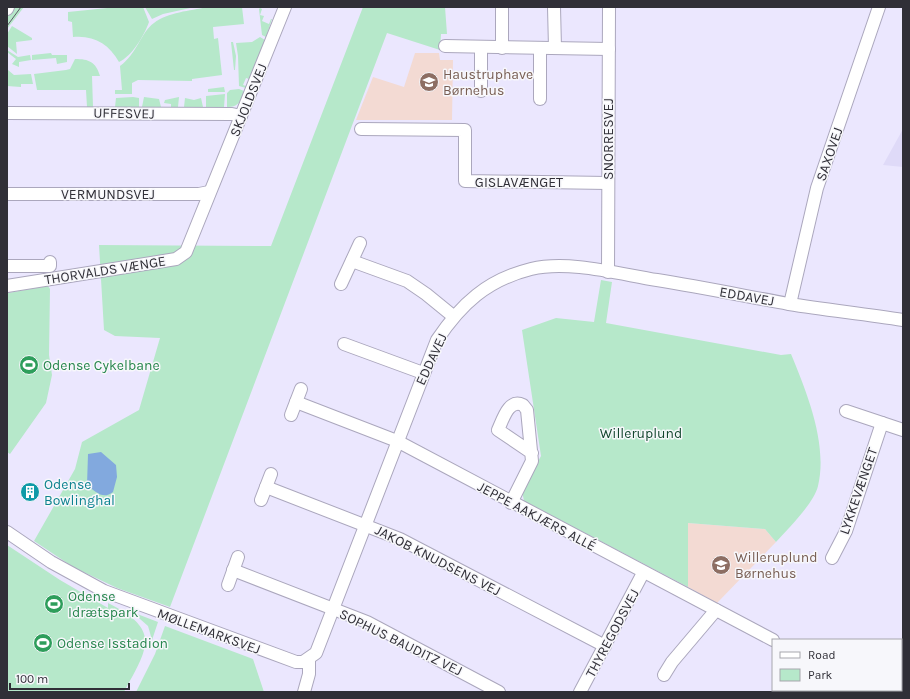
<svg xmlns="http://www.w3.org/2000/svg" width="910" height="699" viewBox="0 0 910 699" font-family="Karla,sans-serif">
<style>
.built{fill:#dfdaf8}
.education{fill:#f3dad3}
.green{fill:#b6e8ca}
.water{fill:#82a9de}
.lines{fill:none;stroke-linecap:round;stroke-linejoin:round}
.minor-casing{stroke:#aba7bd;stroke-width:14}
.minor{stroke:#fff;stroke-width:12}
.tram{stroke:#5e5c68;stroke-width:1}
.labels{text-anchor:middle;stroke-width:3;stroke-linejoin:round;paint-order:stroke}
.education-label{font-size:14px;fill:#785e54;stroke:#f7f7fb;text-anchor:start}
.street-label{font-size:14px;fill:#302f37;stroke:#f7f7fb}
.leisure-label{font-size:14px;fill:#27864d;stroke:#f7f7fb;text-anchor:start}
.park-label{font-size:14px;fill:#12472e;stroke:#f7f7fb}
.culture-label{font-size:14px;fill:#0d838f;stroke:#f7f7fb;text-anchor:start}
</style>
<rect width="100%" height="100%" fill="#ebe7fe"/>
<path class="built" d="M903,129v38l-20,-2z"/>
<g class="education">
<path d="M415,53h24l1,7h13l-1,60h-96l17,-43 31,10z"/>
<path d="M688,523l77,6 11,13 -59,61 -29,-16z"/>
</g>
<g class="green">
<path d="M13,7h11l-17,22v-13z"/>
<path d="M117,7h26l6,15c-5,14 -17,34 -30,40 -10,-18 -25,-27 -46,-25l-1,-15 -4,-1v-9z"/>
<path d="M145,7h50l-32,7 -11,5z"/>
<path d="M207,7h35l2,17 -31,3 1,12 4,-1 4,37 -30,4v2l-54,-1 -6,3v11h-17v-4h7l-2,-24c17,-12 21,-34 34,-43 14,-11 36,-12 53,-16z"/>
<path d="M363,7h82l2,27h-6l-1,16 -53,-17 -217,574 -53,-19 -44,-21 -39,-26 41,-72 7,-27 57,-32 21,-72 -45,-2 -11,-6 -5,-85 172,1z"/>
<path d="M260,8l2,1 -2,6 4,1 -2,5 7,3 2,-5h1l-6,18 -4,-2 -3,-26z"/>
<path d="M12,26l20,12v2l-16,2 1,12 -10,-8v-12z"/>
<path d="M260,37l5,3 -16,39 -3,-1 -3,7 3,1v2l-7,-2 -1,-30 -2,-13 16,-1z"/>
<path d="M231,42h2l3,14 -1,14h-1z"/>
<path d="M7,50l11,7 12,-2 1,5 -12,2v5l-7,-3 4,-5 -9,-7z"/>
<path d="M51,53l1,2h15v7l-10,2 -1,-6 -24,2v-5z"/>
<path d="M75,59c14,0 21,3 25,17h-8l1,31h-6l-1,-17h-49l-3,-16 32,-4 4,-1z"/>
<path d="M8,70l6,5 17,-1 2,10h-12v3l-14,-1z"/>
<path d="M224,87l1,5h-17v-3z"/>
<path d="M239,89l5,2c-4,11 -5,16 -17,16v-14l3,-3z"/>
<path d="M225,94l-1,13h-18v-11z"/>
<path d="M133,97l6,1v9h-24l1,-9z"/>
<path d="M144,97l15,2 2,8h-19z"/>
<path d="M179,97l-1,10h-7v-3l-7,-1 1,-3z"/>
<path d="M185,98l9,2 7,-2 2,9h-19z"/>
<path d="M7,269l1,24 40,-7 2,3 -1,66 3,20 -6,28 -36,51 -3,-2z"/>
<path d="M601,280l11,2 -6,41 175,32 10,-1c16,39 37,90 27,132 -4,17 -30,43 -42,56l-11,-13 -77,-6v64l-164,-86 -2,-10 19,-35 -19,-126 34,-12 38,4z"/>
<path d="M7,545l53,35 48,28v-5c54,27 40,45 16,89h-117z"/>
<path d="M132,612l26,10 -6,18 -4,-14z"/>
<path d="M165,626l88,33 11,33h-128l19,-38z"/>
</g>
<path class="water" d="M101,452l15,13 1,12 -4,15c-10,8 -17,0 -26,-7l1,-31z"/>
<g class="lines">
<g class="minor-casing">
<g id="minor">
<path d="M502,7v41"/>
<path d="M554,7l1,41"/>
<path d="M7,9l1,-2"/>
<path d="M445,46l164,3"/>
<path d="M481,91v-43"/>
<path d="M540,99v-51"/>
<path d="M7,113l225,1 9,2"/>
<path d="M361,129l104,1v51l143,2"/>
<path d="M7,194h192l10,-2"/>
<path d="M352,261l55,20 19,13 27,22"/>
<path d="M7,266h43v-4"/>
<path d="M608,272l1,-265"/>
<path d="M341,284l19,-41"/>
<path d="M7,286l169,-27 10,-7 99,-245"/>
<path d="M790,304l27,-116 62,-181"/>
<path d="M344,344l79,29"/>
<path d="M296,402l101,39 376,199"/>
<path d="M846,411l57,19"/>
<path d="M291,415l10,-26"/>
<path d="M266,487l134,52 205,107"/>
<path d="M261,500l10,-26"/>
<path d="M511,503l21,-42 -5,-51 -4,-5c-14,-7 -20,14 -25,25l34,23"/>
<path d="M7,532l44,30 53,29 192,71h7l13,-9 121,-313c24,-36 50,-60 94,-71 38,-9 88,5 126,11 44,7 88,16 132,24 38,6 76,10 114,16"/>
<path d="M832,558l14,-27 36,-108"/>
<path d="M233,570l134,52 132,70"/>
<path d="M228,585l10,-28"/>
<path d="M901,657l2,-3"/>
<path d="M664,675l8,-13 44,-52"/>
<path d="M866,690l3,2"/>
<path d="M304,692l5,-18v-14"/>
<path d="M580,692l63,-119"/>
</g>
</g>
<use href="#minor" class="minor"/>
<path class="tram" d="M7,26l14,-19"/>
</g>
<defs>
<g id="school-disc" transform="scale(1)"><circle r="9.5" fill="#8d6e63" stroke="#f7f7fb"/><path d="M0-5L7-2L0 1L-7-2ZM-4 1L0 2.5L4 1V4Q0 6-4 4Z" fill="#fff"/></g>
<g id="stadium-disc" transform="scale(1)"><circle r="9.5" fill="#2e9e5b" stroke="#f7f7fb"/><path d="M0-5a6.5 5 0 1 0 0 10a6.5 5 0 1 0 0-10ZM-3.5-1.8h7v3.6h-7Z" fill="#fff"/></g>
<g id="building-disc" transform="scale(1)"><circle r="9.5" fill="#0f9aa8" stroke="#f7f7fb"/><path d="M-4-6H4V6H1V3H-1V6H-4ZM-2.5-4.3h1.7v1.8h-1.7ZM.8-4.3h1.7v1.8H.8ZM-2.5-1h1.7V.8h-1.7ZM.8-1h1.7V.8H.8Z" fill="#fff"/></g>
</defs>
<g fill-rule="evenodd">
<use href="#school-disc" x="429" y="82"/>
<use href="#stadium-disc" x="29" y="365"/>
<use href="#building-disc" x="30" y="492"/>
<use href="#school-disc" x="721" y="565"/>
<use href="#stadium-disc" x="54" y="604"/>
<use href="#stadium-disc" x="43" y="643"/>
</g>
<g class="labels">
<g class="education-label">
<text x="443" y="79">Haustruphave<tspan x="443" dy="16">Børnehus</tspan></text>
<text x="735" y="562">Willeruplund<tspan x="735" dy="16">Børnehus</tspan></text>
</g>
<g class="street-label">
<text transform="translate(248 100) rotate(-68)" y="5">SKJOLDSVEJ</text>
<text transform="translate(124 113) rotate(1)" y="5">UFFESVEJ</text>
<text transform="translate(608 139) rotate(-90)" y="5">SNORRESVEJ</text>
<text transform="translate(829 154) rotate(-71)" y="5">SAXOVEJ</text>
<text x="519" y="187">GISLAVÆNGET</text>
<text x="108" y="199">VERMUNDSVEJ</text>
<text transform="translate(105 270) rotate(-9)" y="5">THORVALDS VÆNGE</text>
<text transform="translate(747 296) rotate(10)" y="5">EDDAVEJ</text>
<text transform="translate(431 359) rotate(-65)" y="5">EDDAVEJ</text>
<text transform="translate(858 491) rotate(-71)" y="5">LYKKEVÆNGET</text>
<text transform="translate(537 516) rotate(28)" y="5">JEPPE AAKJÆRS ALLÉ</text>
<text transform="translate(438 560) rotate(27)" y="5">JAKOB KNUDSENS VEJ</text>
<text transform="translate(209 631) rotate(20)" y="5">MØLLEMARKSVEJ</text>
<text transform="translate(612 633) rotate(-62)" y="5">THYREGODSVEJ</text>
<text transform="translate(401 642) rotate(26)" y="5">SOPHUS BAUDITZ VEJ</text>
</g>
<g class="leisure-label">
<text x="43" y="370">Odense Cykelbane</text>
<text x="68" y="601">Odense<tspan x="68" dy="16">Idrætspark</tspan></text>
<text x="57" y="648">Odense Isstadion</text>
</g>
<g class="park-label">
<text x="641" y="438">Willeruplund</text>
</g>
<g class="culture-label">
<text x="44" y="489">Odense<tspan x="44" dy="16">Bowlinghal</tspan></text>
</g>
</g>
<rect width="910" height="699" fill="none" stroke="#302f37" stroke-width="16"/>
<rect x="772" y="639" width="130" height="52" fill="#f7f7fb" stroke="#a7a7ad"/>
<rect x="780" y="652" width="20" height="6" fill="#ffffff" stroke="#a7a7ad"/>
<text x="808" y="659" font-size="12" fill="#302f37">Road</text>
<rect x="780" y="669" width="20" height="12" fill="#b6e8ca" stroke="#a7a7ad"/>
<text x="808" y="679" font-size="12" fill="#302f37">Park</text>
<path d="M10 683v6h119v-6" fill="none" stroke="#302f37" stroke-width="2"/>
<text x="16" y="683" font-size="12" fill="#302f37" stroke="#f7f7fb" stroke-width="3" paint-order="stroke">100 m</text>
</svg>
